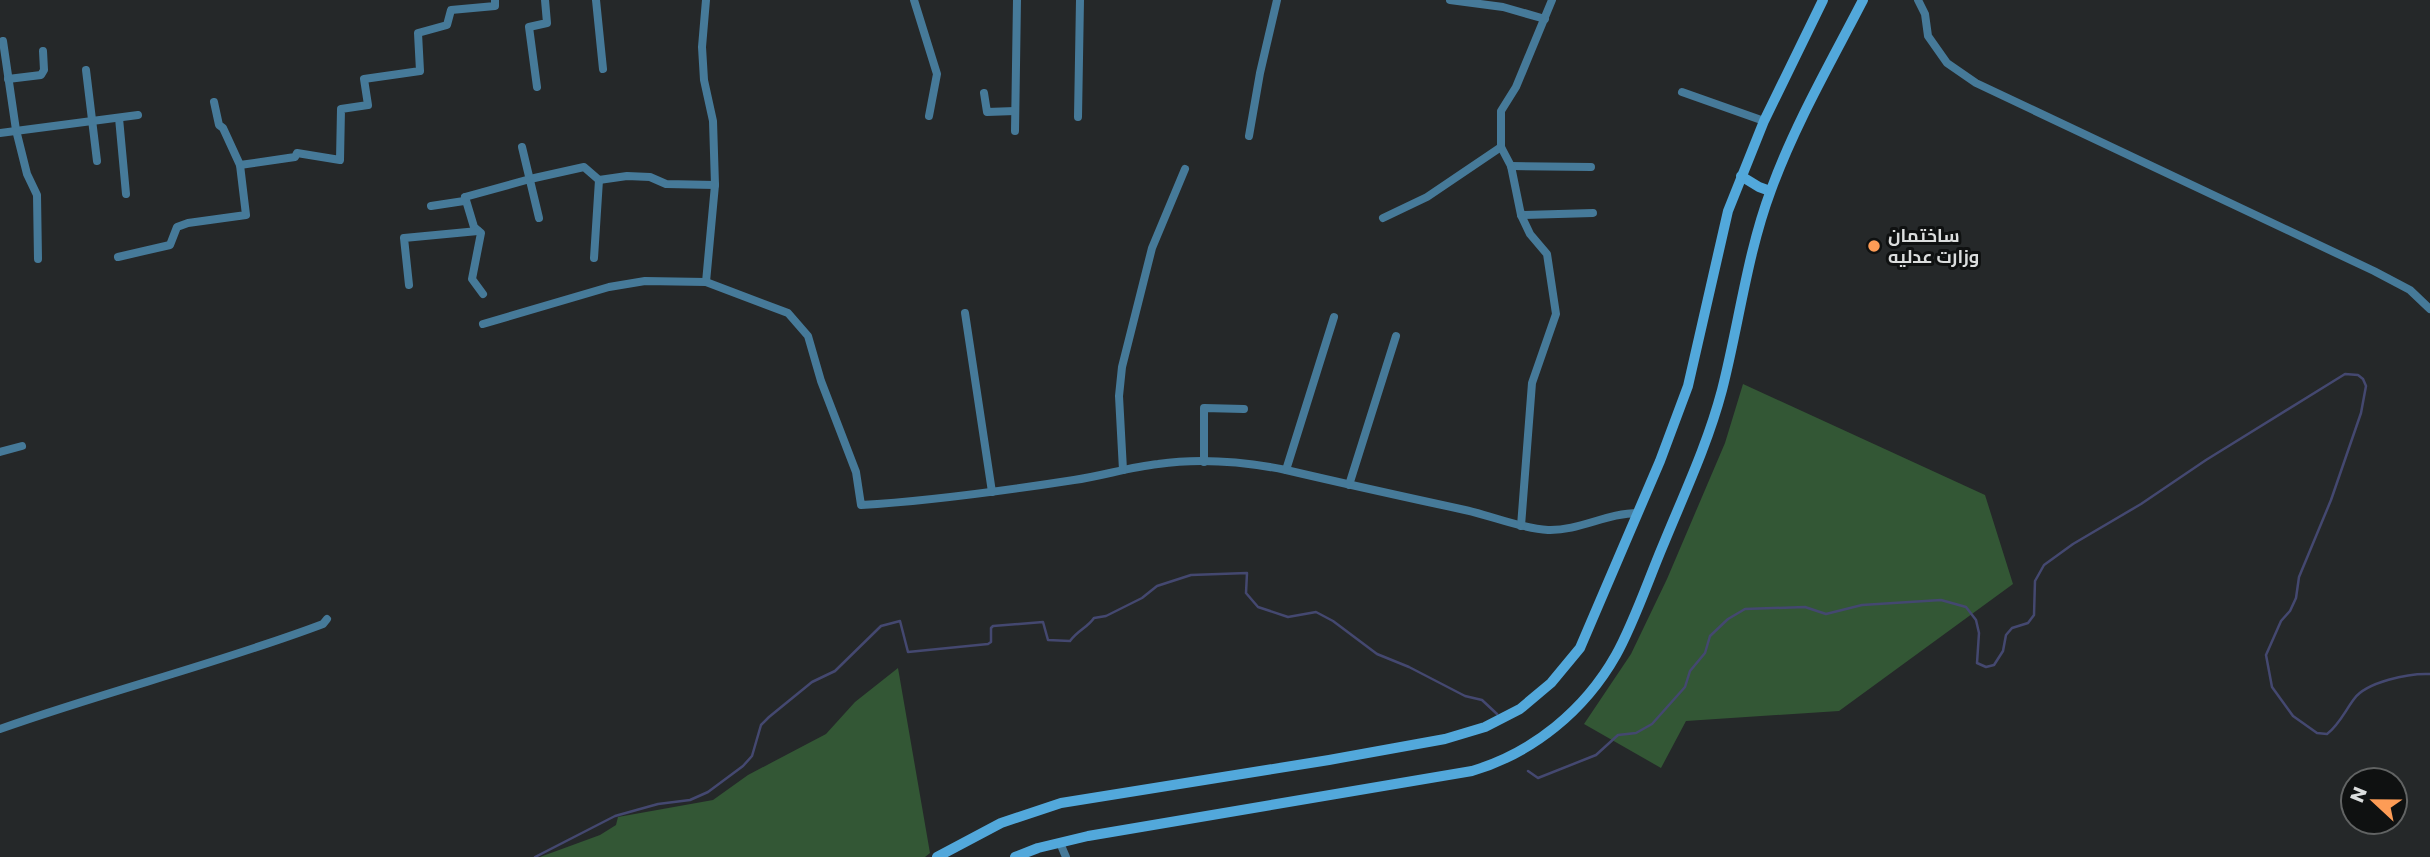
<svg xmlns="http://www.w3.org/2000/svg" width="2430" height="857" viewBox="0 0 2430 857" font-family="Poppins,Cairo,sans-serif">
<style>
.green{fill:#335735}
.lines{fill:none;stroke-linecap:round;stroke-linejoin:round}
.stream{stroke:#444870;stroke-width:2.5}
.street{stroke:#467a99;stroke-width:8}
.secondary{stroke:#52a8db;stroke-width:10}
.poi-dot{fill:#fd9c56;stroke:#0f1111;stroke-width:2.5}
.labels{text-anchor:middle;stroke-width:6;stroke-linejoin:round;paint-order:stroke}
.poi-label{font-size:18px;font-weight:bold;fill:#dbdddd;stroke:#0f1111;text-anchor:start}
</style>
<rect width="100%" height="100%" fill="#252829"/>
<g class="green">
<path d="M1743,384l242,111 28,89 -174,127 -153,10 -25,47 -77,-44 47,-70 36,-75 58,-136z"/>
<path d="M898,668l32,185 -5,4h-385l60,-22 16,-10 2,-8 95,-17 35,-25 78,-41 29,-32z"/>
</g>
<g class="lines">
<g class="stream">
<path d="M1528,771l10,7 58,-23 22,-20 18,-2 16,-9 33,-37 5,-16 15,-18 5,-17 18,-17 17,-10 60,-2 21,7 36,-9 79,-5 25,7 10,13 3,13 -2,30 9,4 8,-2 9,-14 3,-16 6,-7 16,-5 6,-8 1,-34 9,-16 29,-21 68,-40 65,-44 139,-86 13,1 5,4 3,7 -5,27 -30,87 -32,77 -3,21 -6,13 -9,10 -15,34 6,32 21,29 24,17 10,1c12,-9 18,-23 27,-35 12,-17 55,-26 76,-25"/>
<path d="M535,857l80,-41 43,-12 32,-4 18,-8 35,-26 9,-10 9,-31 8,-8 43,-35 23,-11 46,-45 19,-5 8,31 80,-8 3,-2v-14l2,-2 50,-4 5,18 22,1c8,-11 17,-13 24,-23l12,-2 36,-18 15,-12 34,-11 56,-2 -1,20 12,14 30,10 28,-5 17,9 44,33 32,13 56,29 17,4 15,14"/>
</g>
<g class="street">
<path d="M596,0l7,69"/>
<path d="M914,0l23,74 -8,42"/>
<path d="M1450,0l53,7 42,12"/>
<path d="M1918,0l7,14 3,22 19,27 29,20 398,188 36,19 20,19"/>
<path d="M3,41l13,89 11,44 10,21 1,64"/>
<path d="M86,70l11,91"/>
<path d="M8,79l33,-4 3,-5 -1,-19"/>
<path d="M537,87l-8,-60 18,-4 -2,-23"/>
<path d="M1682,92l82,29"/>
<path d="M984,93l3,19 28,-1"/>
<path d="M1078,117l2,-117"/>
<path d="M119,118l7,76"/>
<path d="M1015,131l2,-131"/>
<path d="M0,133l138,-18"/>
<path d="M1249,136l11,-63 17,-73"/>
<path d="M522,147l17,71"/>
<path d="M240,165l55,-8 2,-4 43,7 1,-51 27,-4 -4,-26 56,-8 -2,-38 29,-8 4,-15 44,-4v-6"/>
<path d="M1511,166l80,1"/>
<path d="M599,180l28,-4 23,1 16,7 49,1"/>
<path d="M465,197l9,30 7,6 -9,46 11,15"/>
<path d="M431,206l33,-5 1,-4 65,-18 54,-12 15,13"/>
<path d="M1521,215l72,-2"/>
<path d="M1383,218l44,-21 74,-50"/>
<path d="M118,257l52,-12 7,-18 11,-4 58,-8 -6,-50 -17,-37 -4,-3 -5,-23"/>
<path d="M594,258l5,-78"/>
<path d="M706,282l9,-97 -2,-64 -9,-41 -2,-33 4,-47"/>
<path d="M409,285l-5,-47 74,-7"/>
<path d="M965,313l27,179"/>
<path d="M483,324l126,-37 36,-6 61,1 82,31 20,23 13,45 35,91 5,33c71,-4 142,-14 213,-25 28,-4 56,-13 84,-16 41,-6 88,-2 128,6 60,14 119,27 179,40 28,6 54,18 83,20 31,1 59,-17 90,-17"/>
<path d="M0,452l22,-6"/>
<path d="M1204,462v-54l40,1"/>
<path d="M1123,470l-4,-74 3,-29 30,-119 33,-79"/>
<path d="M1286,470l48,-153"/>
<path d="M1349,485l47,-149"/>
<path d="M1521,526l11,-143 24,-69 -9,-60 -17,-20 -9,-19 -10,-49 -10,-19v-36l15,-24 36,-87"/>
<path d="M0,729c107,-38 217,-65 323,-105l4,-5"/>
<path d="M1060,843l6,14"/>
</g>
<g class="secondary">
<path d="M1741,176l18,11 11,4"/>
<path d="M937,857l64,-34 60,-20 268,-43 116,-21 40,-12 35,-18 31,-26 29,-35 80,-187 28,-75 40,-175 36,-90 59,-121"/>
<path d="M1015,857l23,-9 50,-12 384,-65c61,-18 113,-61 144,-116 18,-32 33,-77 48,-112 21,-51 44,-100 58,-153 17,-66 25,-136 49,-200 24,-66 60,-128 92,-190"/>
</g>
</g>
<circle class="poi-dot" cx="1874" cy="246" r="7"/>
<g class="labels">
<g class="poi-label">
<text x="1888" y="242">ساختمان<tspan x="1888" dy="21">وزارت عدلیه</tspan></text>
</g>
</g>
<g transform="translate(2374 801) rotate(292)"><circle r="33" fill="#0f1111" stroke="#616363" stroke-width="2"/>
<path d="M0-5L12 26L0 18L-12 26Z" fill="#fd9c56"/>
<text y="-10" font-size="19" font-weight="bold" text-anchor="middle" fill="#dbdddd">N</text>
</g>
</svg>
